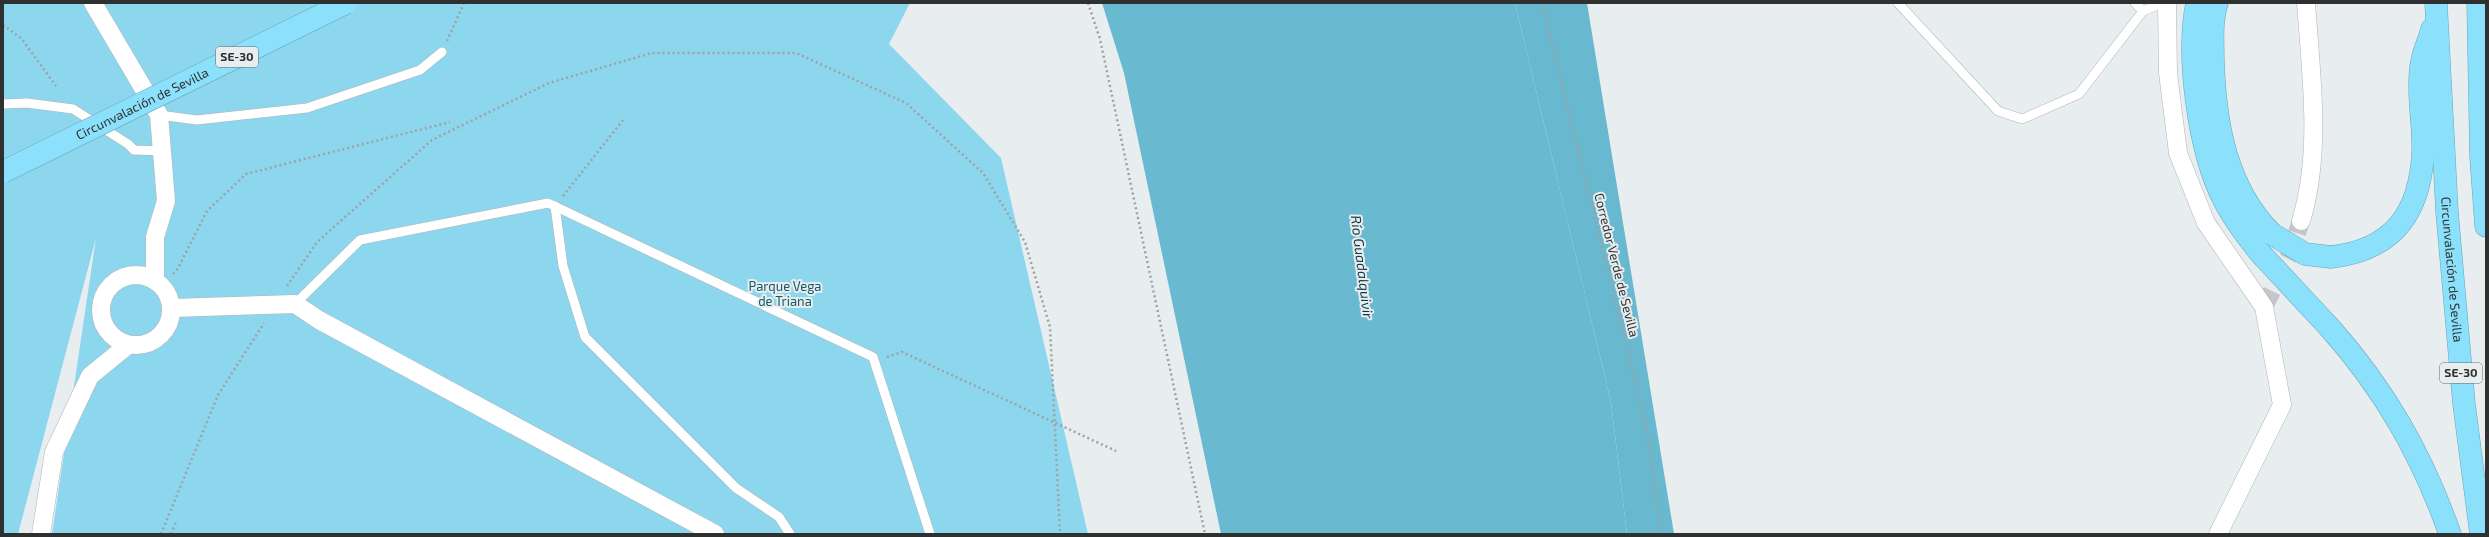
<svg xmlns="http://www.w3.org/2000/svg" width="2489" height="537" viewBox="0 0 2489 537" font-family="'Exo 2',sans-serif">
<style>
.green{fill:#8cd7ee}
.forest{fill:#68b8cf}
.water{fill:#69b9d0}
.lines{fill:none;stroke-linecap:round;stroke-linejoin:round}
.minor-tunnel{stroke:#c3c7c9;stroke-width:18;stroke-dasharray:18 9;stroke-linecap:butt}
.service-casing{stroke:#b1b5b7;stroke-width:10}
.minor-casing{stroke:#b1b5b7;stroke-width:19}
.motorway-casing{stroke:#6ba3b4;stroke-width:23}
.path{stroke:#9ea2a3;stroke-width:2.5;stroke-dasharray:2 3;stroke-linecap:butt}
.service{stroke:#fff;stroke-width:9}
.minor{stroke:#fff;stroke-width:18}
.motorway{stroke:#8be1fb;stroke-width:22}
.motorway-bridge-casing{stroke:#6ba3b4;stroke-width:23;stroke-linecap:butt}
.motorway-bridge{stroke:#8be1fb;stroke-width:22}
.labels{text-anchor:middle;stroke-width:4;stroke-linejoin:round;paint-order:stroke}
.shield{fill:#e8edef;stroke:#66696a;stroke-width:1}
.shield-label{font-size:12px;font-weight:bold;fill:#2f3131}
.street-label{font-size:13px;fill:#2f3131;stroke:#e8edef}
.park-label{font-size:13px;fill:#165869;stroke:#e8edef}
.water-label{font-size:14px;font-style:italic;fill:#123843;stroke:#e8edef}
</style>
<rect width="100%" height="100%" fill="#e8edef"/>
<path class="green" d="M3,3h907l-21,41 112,114 87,376h-1036l44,-296 -78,296h-15z"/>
<path class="forest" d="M1515,3h72l87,531h-47l-16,-132z"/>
<path class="water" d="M1102,3h413l96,399 16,132h-406l-97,-461z"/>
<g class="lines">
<path class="minor-tunnel" d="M2264,307l25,-50 12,-36"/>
<g class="service-casing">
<g id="service">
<path d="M1898,3l100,108 24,8 57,-25 64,-83 19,-8"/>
<path d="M2135,3l8,8"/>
<path d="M3,104l24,-1 46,6 55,35 6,6 28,1"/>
<path d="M159,115l38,5 110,-12 113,-38 22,-18"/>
<path d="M555,206l8,60 22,71 151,151 43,29 11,17"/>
<path d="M295,304l65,-64 188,-37 325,154 57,177"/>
</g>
</g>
<g class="minor-casing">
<g id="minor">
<path d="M93,3l66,112 7,86 -11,36v44"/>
<path d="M2167,3l1,70 10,80 28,70 58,84 18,98 -64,129"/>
<path d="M2301,221c21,-70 10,-146 5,-218"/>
<circle cx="136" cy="310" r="35"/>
<path d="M172,308l123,-4 24,16 396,214"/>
<path d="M41,534l13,-82 36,-76 38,-31"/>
</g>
</g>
<g class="motorway-casing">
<g id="motorway">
<path d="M2197,3c-11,53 2,149 27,197 10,20 24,38 38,55"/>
<path d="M2217,3c-6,18 -4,38 -4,57 2,64 13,128 59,174"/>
<path id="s1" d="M2436,3l11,209 17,192 17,130"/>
<path d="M2478,3l3,154 5,69"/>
<path d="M2331,257c62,-7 89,-43 92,-105 1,-28 -6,-57 -2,-85 1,-13 8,-26 11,-38"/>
<path d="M2330,328c55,62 92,127 120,206"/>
</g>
</g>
<g class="path">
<path d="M1088,3l12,36 105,495"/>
<path d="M1542,3l105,427 14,104"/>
<path d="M3,25l18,13 35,48"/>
<path d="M447,41l17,-38"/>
<path d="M563,196l60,-76"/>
<path d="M173,274l5,-6 29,-57 39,-37 204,-52"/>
<path d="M287,286l30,-44 115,-102 117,-57 103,-30h144l110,50 77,70 42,69 25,85 10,207"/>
<path d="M887,357l15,-5 214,99"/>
<path d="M161,534l57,-139 46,-72"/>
<path d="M171,534l6,-14"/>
</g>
<use href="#service" class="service"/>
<use href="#minor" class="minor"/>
<use href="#motorway" class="motorway"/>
<g class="motorway-bridge-casing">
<g id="motorway-bridge">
<path id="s2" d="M3,172l343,-169"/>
<path d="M2272,234l33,20 26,3"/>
<path d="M2262,255l68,73"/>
</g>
</g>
<use href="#motorway-bridge" class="motorway-bridge"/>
</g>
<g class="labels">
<g class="shield">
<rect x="216" y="47" width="42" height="20" rx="3"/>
<rect x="2440" y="363" width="42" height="20" rx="3"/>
</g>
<g class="shield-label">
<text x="237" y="61">SE-30</text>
<text x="2461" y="377">SE-30</text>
</g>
<g class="street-label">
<text dy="5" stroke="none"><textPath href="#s2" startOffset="155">Circunvalación de Sevilla</textPath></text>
<text transform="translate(1617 265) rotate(76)" y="5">Corredor Verde de Sevilla</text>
<text dy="5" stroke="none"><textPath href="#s1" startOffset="267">Circunvalación de Sevilla</textPath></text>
</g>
<g class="park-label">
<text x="785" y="291">Parque Vega<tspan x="785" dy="15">de Triana</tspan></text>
</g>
<g class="water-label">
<text transform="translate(1362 267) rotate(83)" y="5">Río Guadalquivir</text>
</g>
</g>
<rect width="2489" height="537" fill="none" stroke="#2f3131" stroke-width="8"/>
</svg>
